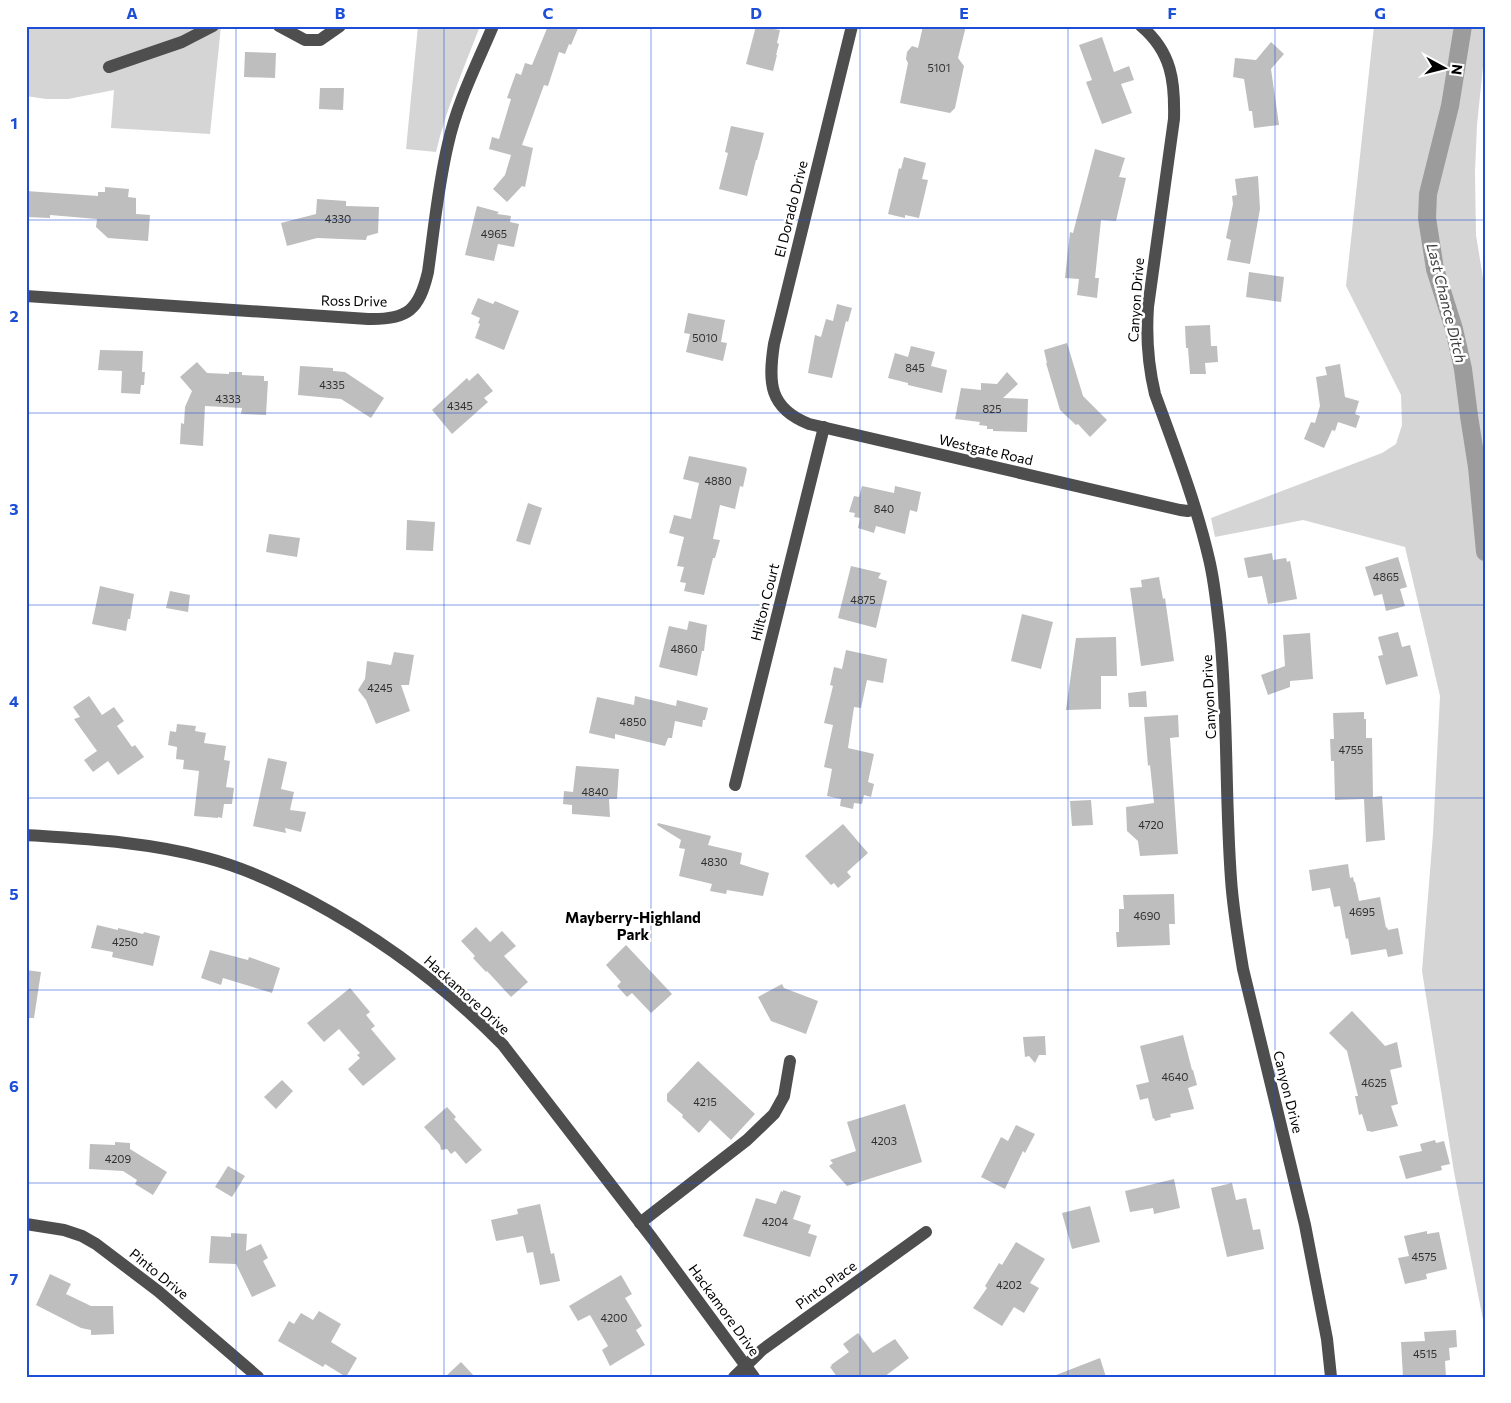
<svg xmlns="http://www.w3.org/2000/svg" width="1511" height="1403" viewBox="0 0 1511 1403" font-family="Commissioner,sans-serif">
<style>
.green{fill:#d5d5d5}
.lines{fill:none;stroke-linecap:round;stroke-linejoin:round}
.canal{stroke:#9c9c9c;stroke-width:18}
.building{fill:#bebebe}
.minor{stroke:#4e4e4e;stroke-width:12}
.grid{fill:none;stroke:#1d4ed8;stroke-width:1;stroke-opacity:0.55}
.labels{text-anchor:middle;stroke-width:5;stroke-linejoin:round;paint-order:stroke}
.number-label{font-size:11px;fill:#303030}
.street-label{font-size:14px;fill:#000;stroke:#fff}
.water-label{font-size:15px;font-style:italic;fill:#3d3d3d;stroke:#fff}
.neighbourhood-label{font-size:15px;font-weight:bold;fill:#000;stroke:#fff}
.neatline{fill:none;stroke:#1d4ed8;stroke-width:2}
.grid-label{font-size:16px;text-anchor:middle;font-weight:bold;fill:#1d4ed8}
</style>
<rect width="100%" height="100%" fill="#fff"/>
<g class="green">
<path d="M26,26h195l-11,108 -99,-6 3,-38 -46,9h-22l-20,-3z"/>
<path d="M418,26h62c-16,42 -34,83 -44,126l-30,-3z"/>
<path d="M1374,26h111v21l-8,78 -2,47 1,63 9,55v1040l-31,-158 -32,-201 11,-137 7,-138 -35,-149 -102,-27 -88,17 -4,-19 171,-65 14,-9 6,-19 -1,-30 -55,-109z"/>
</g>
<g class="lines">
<path class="canal" d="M1463,26l-13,80 -22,88 -1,24 8,51 19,60 9,40 6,47 8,51 8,85"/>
</g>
<g class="building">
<path d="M548,26h31l-8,19 -2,-1 -4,10 -6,-2 -11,34 -4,-1 -22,60 11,3 -8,39 -3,-1 -15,16 -14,-13 12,-14 6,-20 -22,-6 3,-12 7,2 12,-40 -4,-1 9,-25 5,2 4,-12 7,2z"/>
<path d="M756,26h18v3l6,1 -3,13 2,1 -3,11h1l-4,16 -27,-7z"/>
<path d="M923,26h43l-8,32 6,8 -9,42 -5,5 -50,-10 8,-40 -2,-4 1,-7 5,-6 6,2z"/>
<path d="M1102,37l12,35 15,-6 5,14 -13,4 11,29 -30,11 -16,-42 6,-2 -13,-35z"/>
<path d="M1271,42l13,12 -13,15 8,56 -25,3 -2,-17h-3l-5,-32 -11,-2 2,-19 21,2z"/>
<path d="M245,52l31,1 -1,25 -31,-1z"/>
<path d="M320,88h24l-1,22 -24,-1z"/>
<path d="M731,126l33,7 -7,27h-1l-9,36 -28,-7 9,-36 -3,-1z"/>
<path d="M1095,149l30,9 -6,19 7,1 -10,43 -15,-1 -6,58h4l-2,20 -20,-3 2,-16 -14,-1 5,-46 3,1z"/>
<path d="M904,157l22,6 -4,16 6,1 -9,38 -14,-3v3l-17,-4 11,-46 2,1z"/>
<path d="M1258,176l2,33 -10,55 -23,-4 4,-20 -5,-2 7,-34 -1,-8 5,-1 -2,-16z"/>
<path d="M105,187l24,2 -1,8 8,1v16l14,1 -2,26 -40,-3 -12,-11 1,-8 -47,-4v3l-24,-1v-26l72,5v-4h7z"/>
<path d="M317,199l29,2v5l33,1 -1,26 -11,3 -1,4 -49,-2 -30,8 -6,-23 35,-9z"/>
<path d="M477,206l22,6 -2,2 14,2 -1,6 9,2 -5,23 -16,-3 -4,17 -29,-6z"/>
<path d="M1249,272l35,5 -3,25 -35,-5z"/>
<path d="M478,298l15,6 2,-3 24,10 -15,39 -29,-12 5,-14 -2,-1 2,-5 -9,-4z"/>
<path d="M837,304l15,4 -4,14 -2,-1 -14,57 -24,-5 7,-38 6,2 5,-18 7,2z"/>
<path d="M688,313l37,7 -4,22 6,1 -4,18 -37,-9 4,-18 -6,-1z"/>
<path d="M1210,325l1,21h6l1,16 -13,1 1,11h-16l-2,-26h-2l-1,-22z"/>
<path d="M1067,343l16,53 24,24 -17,17 -12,-13 -2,1 -16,-15 -14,-47h1l-3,-13z"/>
<path d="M911,346l24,6 -4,14 16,4 -5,23 -34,-8v-2l-20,-5 7,-25 13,4z"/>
<path d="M100,350l43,1 -1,21h3l-1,13h-3l-1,9 -19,-1 1,-22 -24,-1z"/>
<path d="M197,362l10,11 22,1v-2h13v3l22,1v5h4l-2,34 -25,-1 1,-6 -37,-2 -2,40 -23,-2 1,-21 3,1 1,-17 7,-16 -12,-14z"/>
<path d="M1340,364l5,33 14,4 -4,13 5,2 -4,12 -18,-6 -3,9 -3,-1 -8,18 -20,-9 7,-17 4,1 5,-17 -4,-29 11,-2 -2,-8z"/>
<path d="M300,366l33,2v3l12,1 39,26 -13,20 -30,-19 -43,-4z"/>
<path d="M1007,372l11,12 -15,14 25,1 -1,33 -34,-1v-2h-6v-3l-8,-1 1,-3 -25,-3 6,-31 20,2v-7l16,1z"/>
<path d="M478,373l15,18 -9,7 4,4 -36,32 -20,-24 35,-32 2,3z"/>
<path d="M689,456l56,11 2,2 -4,18 -3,-1 -5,23 -15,-4 -7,34 7,1 -5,18h-2l-9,37 -20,-4 2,-8 -6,-1 4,-15 -7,-1 7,-29 -15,-4 5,-18 17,4 8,-36 -16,-4z"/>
<path d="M862,486l32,7 1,-7 26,6 -4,20 -7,-2 -5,24 -29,-8 -2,7 -16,-5 2,-10 -6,-1 1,-4 -6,-1 5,-16 5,1z"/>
<path d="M528,503l14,5 -12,37 -14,-4z"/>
<path d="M407,520l28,2 -2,29 -27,-1z"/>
<path d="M269,534l31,4 -3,19 -31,-5z"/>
<path d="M1272,553l1,7 13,-2 1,4 3,-1 7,38 -29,5 -6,-28 -14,2 -4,-20z"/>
<path d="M1398,557l9,30 -7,2 5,17 -19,5 -4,-17 -8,2 -9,-29z"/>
<path d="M851,566l30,7 -3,5 9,3 -11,47 -38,-10z"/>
<path d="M1159,577l4,22 2,-1 9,63 -33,5 -11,-78 12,-1 -1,-7z"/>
<path d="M100,586l34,8 -4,25h-2l-2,12 -34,-7z"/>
<path d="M170,591l20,4 -2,17 -22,-4z"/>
<path d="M1022,614l31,8 -12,47 -30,-8z"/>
<path d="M689,621l18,4 -3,26h-2l-5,25 -38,-9 10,-41 18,4z"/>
<path d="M1398,632l4,15 8,-2 8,31 -32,9 -8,-29 5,-1 -5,-18z"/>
<path d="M1310,633l3,46 -23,2v6l-22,8 -7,-20 24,-9 -2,-31z"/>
<path d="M1116,637l1,39h-16v33l-35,1 10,-72z"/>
<path d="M846,650l41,9 -4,24 -16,-3 -6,28 -7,-1 -6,41 26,6 -6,28 6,2 -3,13 -7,-2 -2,9 -8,-1 -1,6 -13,-3 1,-7 -14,-3 5,-27 -8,-2 9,-42 -9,-2 9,-37 -3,-1 4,-18 8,2z"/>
<path d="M394,652l20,3 -5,30h-8l9,26 -34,13 -10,-24 -8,-10 7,-11 2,-18 24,4z"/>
<path d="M1146,691l1,16h-18l-1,-14z"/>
<path d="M89,696l13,19 12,-8 10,14 -7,5 15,21 3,-2 9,12 -26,18 -10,-14 -15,11 -9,-12 13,-9 -23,-32 6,-2 -7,-10z"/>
<path d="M635,696l41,10 1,-6 31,8 -3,12h-2l-1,7 -27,-6 -3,17h-4l-3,8 -50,-12v5l-26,-6 8,-36 37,8z"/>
<path d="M1364,712v7h2v19h6l1,59 9,-1 3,44 -19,2 -2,-43 -29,1 -1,-39h-3l-1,-22h4l-1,-26z"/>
<path d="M1178,715l1,22 -9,1 8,116 -38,2 -2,-15 -11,-10 -1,-24 28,-4 -4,-38 -2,1 -4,-49z"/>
<path d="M177,724l19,2 -1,5 11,2 -2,10 22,3 -2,14 6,1 -4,26 8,1 -2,16h-8l-2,14 -4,-1v1l-24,-2 5,-45 -16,-2 1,-9 -8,-1 1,-12 -9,-2 2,-14 6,1z"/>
<path d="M268,758l19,4 -6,27 13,3 -4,18 16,2 -5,20 -16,-4 1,5 -33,-7z"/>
<path d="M576,766l43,3 -2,30h-8l1,18 -38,-3v-9l-9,-1 1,-13 9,1z"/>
<path d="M1091,800l2,25 -21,1 -2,-25z"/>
<path d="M658,823l53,13 -3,9 34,8 -2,11 29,9 -6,23 -36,-6 -1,4 -16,-3 2,-7 -33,-8 6,-27 -6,-1 2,-8 -24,-15z"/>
<path d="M843,824l25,29 -21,19 4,5 -13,11 -4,-5 -3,2 -26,-29z"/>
<path d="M1348,864l2,14 3,-1 1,5h1l4,19 21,-4 6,31 1,-1 1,3 10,-2 5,26 -15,3 -2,-8 -35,6 -3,-17 -2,1 -6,-33 -6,1 -4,-19 -18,3 -3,-21z"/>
<path d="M1174,894l1,30h-6l1,21 -53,2 -1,-15h3v-23h5l-1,-14z"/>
<path d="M97,925l21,5v-2l25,6 1,-2 16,4 -7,30 -41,-9 1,-5 -22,-4z"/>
<path d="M476,927l14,15 12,-11 14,15 -12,10 24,26 -17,15 -24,-26 -1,1 -13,-14 2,-2 -14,-15z"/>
<path d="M626,945l46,49 -21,19 -19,-20 -5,4 -10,-11 4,-4 -15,-17z"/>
<path d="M210,950l38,10 1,-3 31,11 -8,25 -49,-15 -2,7 -20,-7z"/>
<path d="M26,970l15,2 -7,46h-8z"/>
<path d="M782,984l2,4 34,13 -12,33 -35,-13 -13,-24z"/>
<path d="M350,988l20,24 -4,3 9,11 -4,3 25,30 -33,27 -15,-17 12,-11 -3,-3 3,-2 -21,-24 -15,13 -17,-19z"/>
<path d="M1352,1011l33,35 12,-4 5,25 -12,3 8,34 -7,2 7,20 -27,6 -1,-1h-3l-5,-17 -3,1 -4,-19h3l-11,-45 -18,-18z"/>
<path d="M1183,1035l9,35h1l4,15 -9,3 6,21 -24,5 1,3 -16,4 -1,-3 -1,1 -5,-21 -8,2 -4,-15 13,-3 -9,-36z"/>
<path d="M1045,1036l1,19h-7l-4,8 -6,-7 -4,1 -2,-20z"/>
<path d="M698,1061l57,53 -24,26 -21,-20 -11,13 -17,-16 1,-2 -16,-14v-7z"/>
<path d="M282,1080l11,11 -17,18 -12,-12z"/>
<path d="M905,1104l17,58 -75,24 -18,-20 4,-3 -3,-3 26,-9 -9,-29z"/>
<path d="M447,1107l9,10 -2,2 28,31 -16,14 -11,-13 -4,3 -4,-5 -6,1 -1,-5 -16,-18z"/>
<path d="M1016,1125l19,9 -10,19 -2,-2 -18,38 -24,-12 20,-40 7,4z"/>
<path d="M1435,1140l1,3 8,-2 6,23 -9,2 1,4 -36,9 -7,-23 23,-5 -2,-7z"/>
<path d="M115,1142l15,1v6l37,23 -14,23 -18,-11 2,-4 -14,-9 -34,-2 1,-25 25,1z"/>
<path d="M228,1166l17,10 -13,21 -17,-10z"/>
<path d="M1174,1179l6,29 -26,6 -1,-6 -23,4 -5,-21z"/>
<path d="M1232,1183l4,17 10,-2 7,32 7,-1 4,20 -37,8 -16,-69z"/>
<path d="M783,1190l18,6 -8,23 18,6 -3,8 9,3 -7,21 -67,-21 13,-38 20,6 5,-13 2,1z"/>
<path d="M540,1204l11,50 3,-1 6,28 -20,4 -7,-33 -6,1 -4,-17 -27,5 -5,-21 27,-6 -1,-5z"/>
<path d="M1090,1206l10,36 -28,7 -10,-36z"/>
<path d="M1427,1231v3l12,-2 8,37 -21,5 1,5 -22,5 -7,-26 11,-2 -5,-20z"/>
<path d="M231,1233l16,1 -1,17 15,-7 7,14 -5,3 13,25 -24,11 -16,-33 -27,-1 2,-27 20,1z"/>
<path d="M1016,1242l29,17 -15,24 9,5 -15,25 -10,-6 -12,19 -29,-18 14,-20 -2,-2 14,-23 3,2z"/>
<path d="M50,1274l21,10 -5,10 25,12h22l1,28 -23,1v-5l-10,-2 -45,-23z"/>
<path d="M621,1275l11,19 -7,4 17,28 -6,4 9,15 -22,13 -13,8 -8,-16 6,-4 -18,-31 -12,6 -9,-15z"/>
<path d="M319,1311l22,13 -10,18 26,16 -11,19 -21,-13 -2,3 -45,-26 11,-20 5,3 7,-11 12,7z"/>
<path d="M1456,1330l1,17 -8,1 1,12 -5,1 1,16h-43l-2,-35 24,-1 -1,-9z"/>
<path d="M858,1333l15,20 22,-14 14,19 -25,19h-47l-7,-10 2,-1 -1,-1 18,-13 -6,-8z"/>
<path d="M1100,1358l6,19h-49l-1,-2z"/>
<path d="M461,1362l14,15h-30z"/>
</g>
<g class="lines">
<g class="minor">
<path d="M279,26l26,14h15l20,-14"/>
<path d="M852,26l-78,318c-6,39 -5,64 35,80l371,86 8,1 7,-2"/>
<path d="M1141,26c31,26 34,56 33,93l-26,188c-2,30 0,58 7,87 20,55 41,109 54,165 6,25 8,50 11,75 8,82 5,163 11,245 2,30 7,60 12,90l62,256 22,114 4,38"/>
<path d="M109,67l73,-25 31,-16"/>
<path d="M26,296l342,23c40,1 51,-9 60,-47 6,-43 10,-86 20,-128 9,-41 29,-80 45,-118"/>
<path d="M735,785l89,-358"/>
<path d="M26,835c61,4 122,7 181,23 35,9 70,25 102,42 71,38 137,87 194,145l149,193 102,139"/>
<path d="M640,1223l107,-83 27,-26 10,-18 6,-35"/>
<path d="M26,1224l38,6 18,6 14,8 62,47 100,86"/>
<path d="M734,1377l28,-27 164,-118"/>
</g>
</g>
<path class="grid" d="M236,26v1351M444,26v1351M651,26v1351M860,26v1351M1068,26v1351M1275,26v1351M26,220h1459M26,413h1459M26,605h1459M26,798h1459M26,990h1459M26,1183h1459"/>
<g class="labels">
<g class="number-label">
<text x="939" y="72">5101</text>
<text x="338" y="223">4330</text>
<text x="494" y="238">4965</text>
<text x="705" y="342">5010</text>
<text x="915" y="372">845</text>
<text x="332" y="389">4335</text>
<text x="228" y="403">4333</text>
<text x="460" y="410">4345</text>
<text x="992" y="413">825</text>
<text x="718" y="485">4880</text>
<text x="884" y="513">840</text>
<text x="1386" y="581">4865</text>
<text x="863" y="604">4875</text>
<text x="684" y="653">4860</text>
<text x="380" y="692">4245</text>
<text x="633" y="726">4850</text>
<text x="1351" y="754">4755</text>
<text x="595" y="796">4840</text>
<text x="1151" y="829">4720</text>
<text x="714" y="866">4830</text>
<text x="1362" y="916">4695</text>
<text x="1147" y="920">4690</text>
<text x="125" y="946">4250</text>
<text x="1175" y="1081">4640</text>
<text x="1374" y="1087">4625</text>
<text x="705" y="1106">4215</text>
<text x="884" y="1145">4203</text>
<text x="118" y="1163">4209</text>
<text x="775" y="1226">4204</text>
<text x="1424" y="1261">4575</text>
<text x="1009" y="1289">4202</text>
<text x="614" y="1322">4200</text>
<text x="1425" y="1358">4515</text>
</g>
<g class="street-label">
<text transform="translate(791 209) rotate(-76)" y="5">El Dorado Drive</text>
<text transform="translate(1136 300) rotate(-86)" y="5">Canyon Drive</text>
<text transform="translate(354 301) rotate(1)" y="5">Ross Drive</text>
<text transform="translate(986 450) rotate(13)" y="5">Westgate Road</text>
<text transform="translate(765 602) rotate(-76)" y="5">Hilton Court</text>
<text transform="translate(1209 697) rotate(-93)" y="5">Canyon Drive</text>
<text transform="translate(467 995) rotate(42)" y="5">Hackamore Drive</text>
<text transform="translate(1288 1092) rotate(76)" y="5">Canyon Drive</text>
<text transform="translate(159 1274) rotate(39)" y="5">Pinto Drive</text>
<text transform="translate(826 1285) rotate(-36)" y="5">Pinto Place</text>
<text transform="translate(724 1310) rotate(54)" y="5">Hackamore Drive</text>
</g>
<g class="water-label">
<text transform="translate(1446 303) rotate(76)" y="5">Last Chance Ditch</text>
</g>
<g class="neighbourhood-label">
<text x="633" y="923">Mayberry-Highland<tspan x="633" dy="17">Park</tspan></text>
</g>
</g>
<rect width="1511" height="1403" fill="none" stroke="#ffffff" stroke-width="55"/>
<g transform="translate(1444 68) rotate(97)" stroke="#ffffff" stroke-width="4" paint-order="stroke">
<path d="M0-4L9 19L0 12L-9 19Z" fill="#000000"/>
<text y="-8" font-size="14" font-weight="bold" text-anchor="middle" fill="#000000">N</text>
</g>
<rect x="28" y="28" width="1456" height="1348" class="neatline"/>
<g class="grid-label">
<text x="132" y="19">A</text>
<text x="340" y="19">B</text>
<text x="548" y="19">C</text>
<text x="756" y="19">D</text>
<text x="964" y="19">E</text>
<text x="1172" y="19">F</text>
<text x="1380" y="19">G</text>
<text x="14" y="129">1</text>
<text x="14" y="322">2</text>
<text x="14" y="515">3</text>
<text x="14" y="707">4</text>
<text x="14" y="900">5</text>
<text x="14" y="1092">6</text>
<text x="14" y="1285">7</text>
</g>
</svg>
